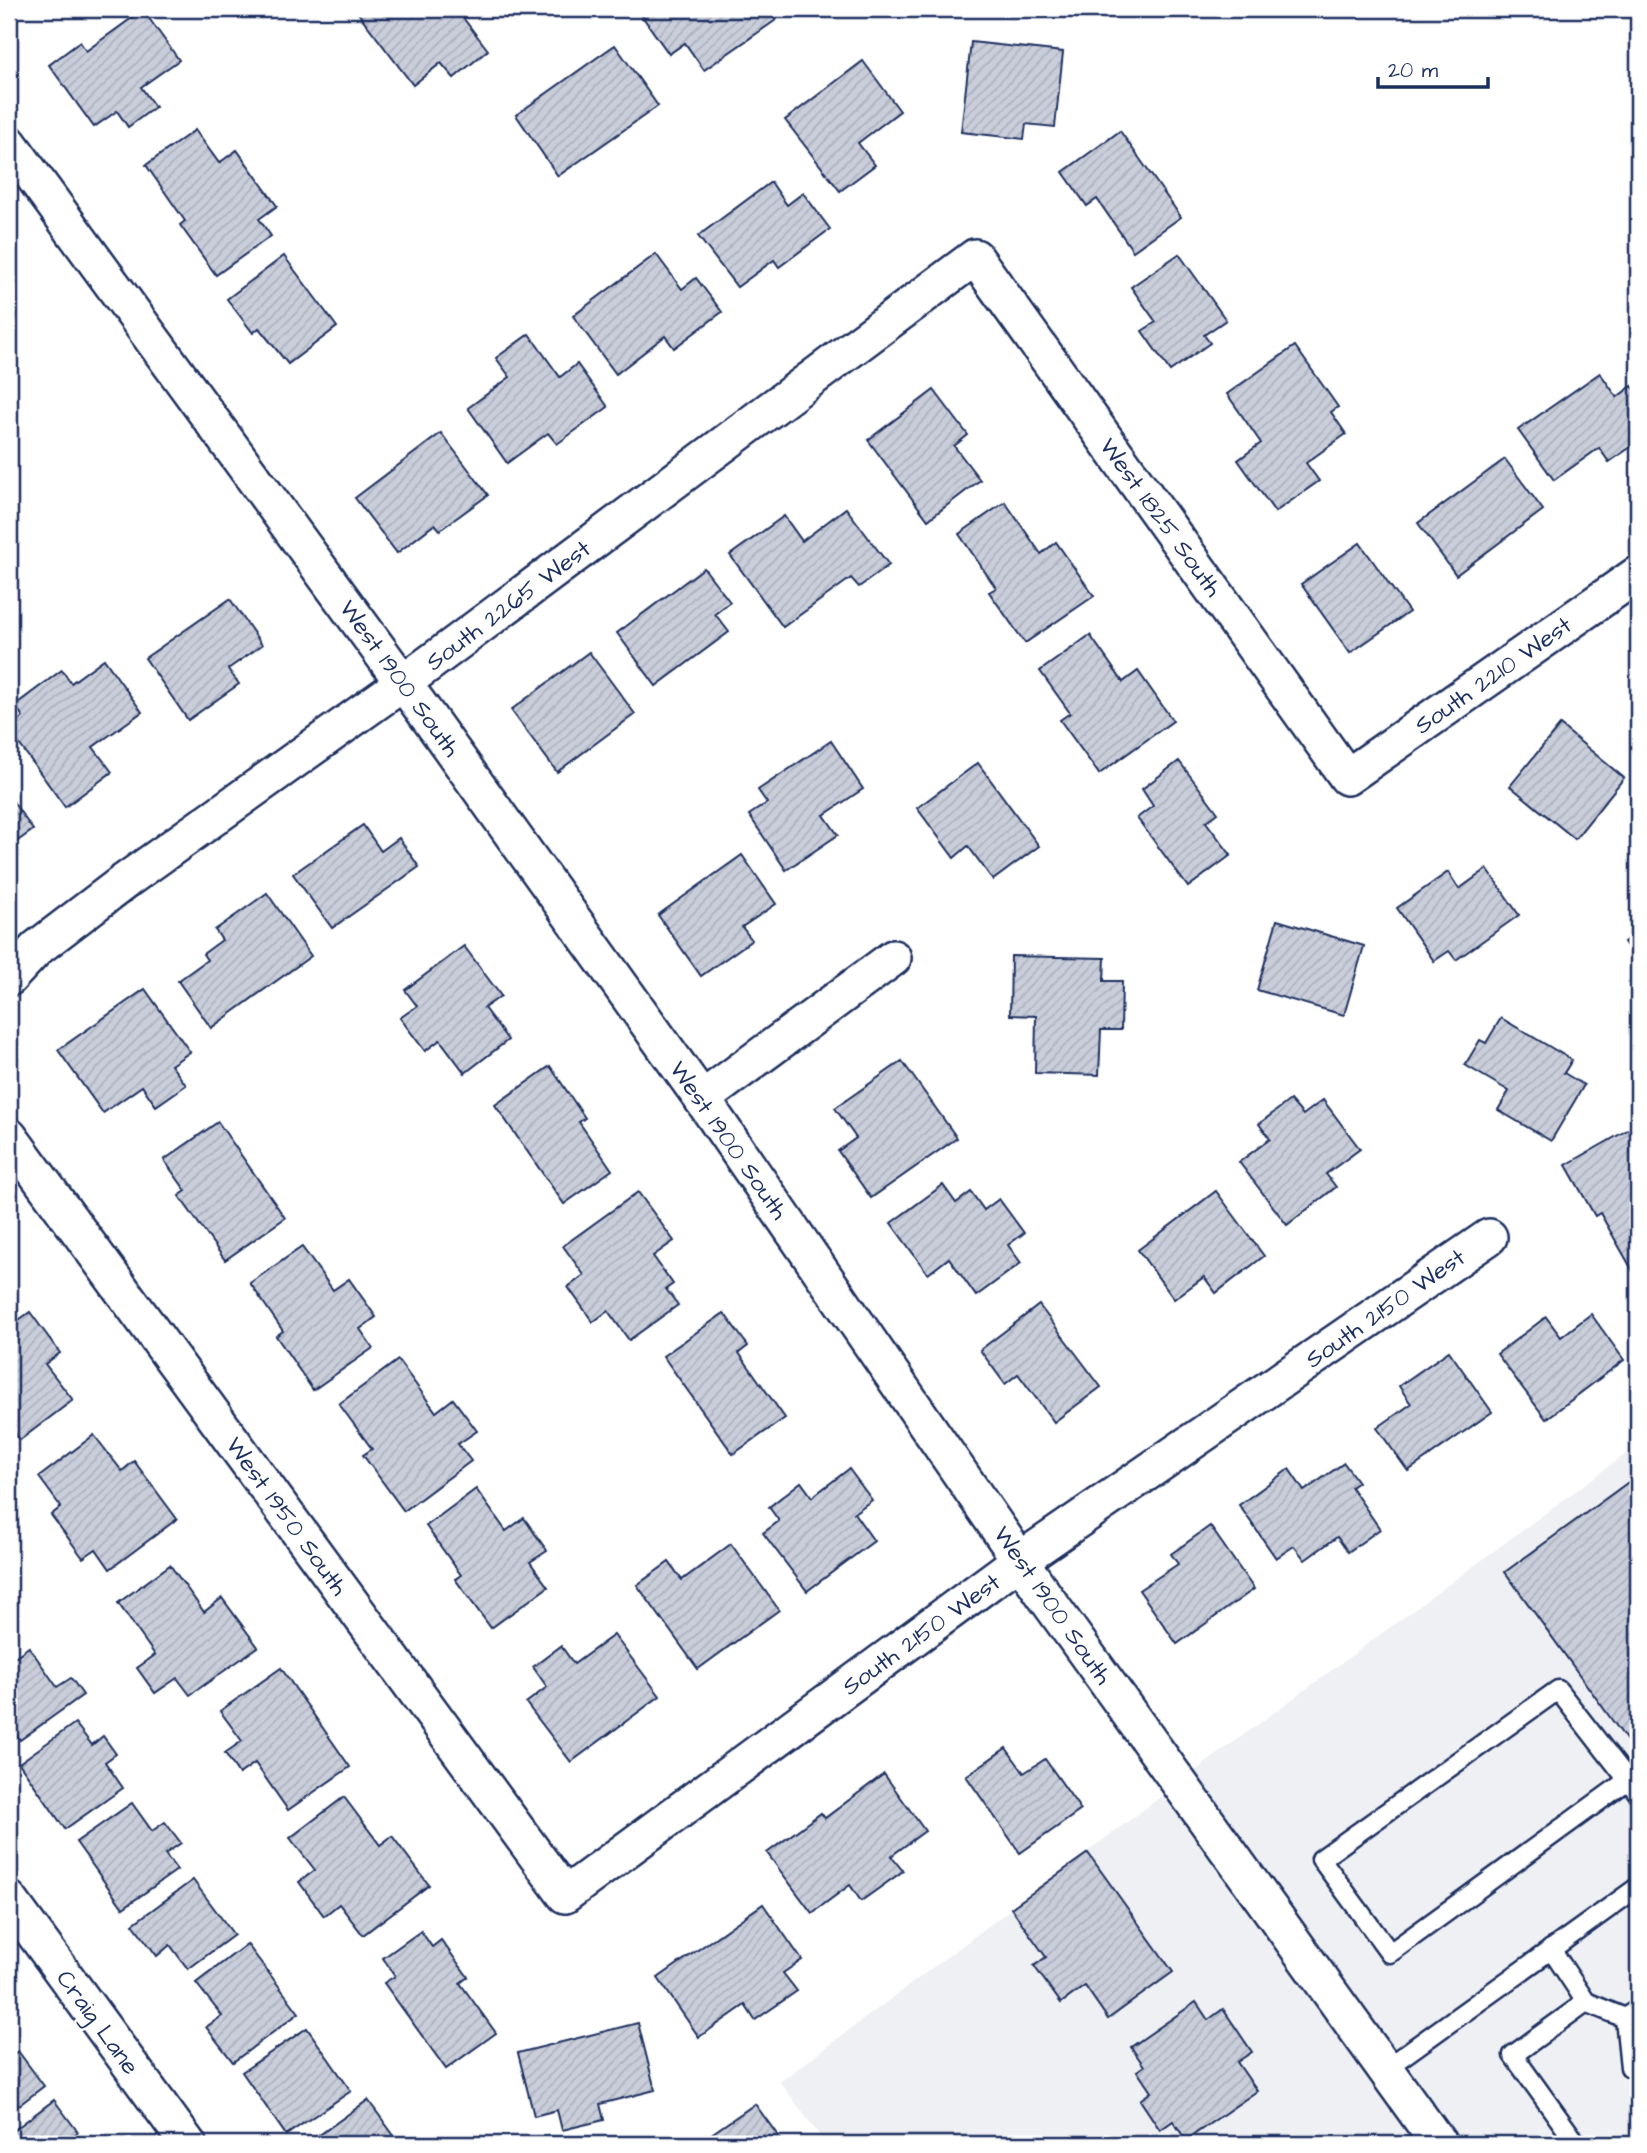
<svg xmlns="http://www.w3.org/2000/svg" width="1647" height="2153" viewBox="0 0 1647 2153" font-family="'Architects Daughter',sans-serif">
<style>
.built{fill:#eff0f4}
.building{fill:url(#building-hatch);stroke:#1b2f5e;stroke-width:2}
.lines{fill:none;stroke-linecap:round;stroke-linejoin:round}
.lane-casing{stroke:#1b2f5e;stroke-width:23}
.street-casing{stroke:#1b2f5e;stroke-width:40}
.lane{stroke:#fff;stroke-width:18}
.street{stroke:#fff;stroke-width:35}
.labels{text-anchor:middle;stroke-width:5;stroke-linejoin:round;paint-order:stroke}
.street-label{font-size:24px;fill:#1b2f5e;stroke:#fff}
</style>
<defs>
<pattern id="building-hatch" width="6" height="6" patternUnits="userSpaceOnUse" patternTransform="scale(1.75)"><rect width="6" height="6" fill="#caceda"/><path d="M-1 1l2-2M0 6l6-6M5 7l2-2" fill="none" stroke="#adb1be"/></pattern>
</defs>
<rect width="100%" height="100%" fill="#fff"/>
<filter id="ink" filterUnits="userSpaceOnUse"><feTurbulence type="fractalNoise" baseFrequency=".0143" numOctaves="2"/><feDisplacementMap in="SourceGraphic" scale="14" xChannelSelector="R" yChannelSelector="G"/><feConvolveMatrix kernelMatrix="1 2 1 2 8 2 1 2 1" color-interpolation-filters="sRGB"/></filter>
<g filter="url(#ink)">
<path class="built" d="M1638,1445v699h-812l-46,-62 439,-329z"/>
<g class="building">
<path d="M355,9h101l32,41 -34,28 -13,-15 -28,22z"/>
<path d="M652,9h117l7,11 -72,50 -19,-27 -16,11 -27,-38z"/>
<path d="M143,10l36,50 -38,27 14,20 -27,20 -11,-16 -23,16 -45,-62 31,-23 6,9z"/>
<path d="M971,42l92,10 -8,75 -29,-3 -2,15 -63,-7z"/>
<path d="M615,45l43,61 -100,70 -42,-61z"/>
<path d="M863,61l37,50 -42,32 17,22 -35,26 -55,-71z"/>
<path d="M195,130l24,33 18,-13 40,56 -18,13 12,17 -55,39 -36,-50 5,-4 -39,-56z"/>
<path d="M1120,131l61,86 -48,34 -36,-52 -10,7 -24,-34z"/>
<path d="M771,182l16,23 16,-12 27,36 -51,38 -5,-7 -37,27 -39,-51z"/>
<path d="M656,254l26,35 14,-11 26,34 -48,36 -9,-12 -49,38 -43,-58z"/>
<path d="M1179,254l47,66 -22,15 6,8 -40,28 -28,-40 14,-9 -25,-35z"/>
<path d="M284,256l53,71 -49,37 -29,-36 -6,5 -26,-34z"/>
<path d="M529,334l31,43 17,-13 31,43 -51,37 -9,-11 -41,30 -39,-55 42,-31 -14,-19z"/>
<path d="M1295,346l43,61 -7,5 15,22 -40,29 13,18 -44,31 -37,-52 23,-17 -34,-49z"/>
<path d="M1600,373l17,24 15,-11 6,8v48l-29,20 -10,-14 -45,32 -36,-50z"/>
<path d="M934,390l34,45 -14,11 26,34 -52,40 -60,-80z"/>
<path d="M441,433l47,62 -48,35 -5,-6 -38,29 -42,-55z"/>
<path d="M1505,459l38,51 -87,65 -38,-52z"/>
<path d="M1005,502l36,52 15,-12 38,54 -69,47 -36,-51 7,-4 -37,-54z"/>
<path d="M846,508l43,57 -30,22 -8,-9 -68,49 -53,-72 54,-39 18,25z"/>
<path d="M1360,543l49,69 -59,41 -49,-69z"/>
<path d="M704,568l26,34 -15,12 14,18 -73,54 -39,-53z"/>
<path d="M230,599l32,46 -34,24 11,15 -51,36 -43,-62z"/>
<path d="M1090,635l33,47 15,-11 35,50 -74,53 -39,-54 10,-7 -30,-42z"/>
<path d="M589,652l46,62 -78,58 -46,-62z"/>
<path d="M104,659l38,53 -49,35 19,25 -47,35 -56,-77v-3l14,-10 -8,-12 47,-35 9,13z"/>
<path d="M1560,725l64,53 -49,61 -65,-53z"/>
<path d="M831,741l32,48 -39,26 14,20 -52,35 -37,-55 18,-12 -9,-13z"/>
<path d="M1179,761l39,52 -12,9 25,33 -43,32 -51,-69 16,-12 -11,-17z"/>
<path d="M978,763l61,83 -46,34 -25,-34 -14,12 -37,-50z"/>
<path d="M9,796l24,34 -24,17z"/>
<path d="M363,825l18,26 18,-13 20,29 -87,61 -39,-54z"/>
<path d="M742,855l34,49 -34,23 10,13 -51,36 -43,-61z"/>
<path d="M1487,869l32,46 -63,45 -7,-9 -15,10 -37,-53 51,-36 11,17z"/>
<path d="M267,893l44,63 -100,72 -33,-47 29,-21 -4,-6 19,-14 -7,-10z"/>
<path d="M1277,920l87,26 -20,69 -87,-25z"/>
<path d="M1638,932v29l-14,-19z"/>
<path d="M464,946l37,50 -17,12 24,32 -43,33 -25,-33 -15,11 -25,-33 17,-12 -12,-16z"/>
<path d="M1011,956l94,2 -1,23h18l-1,49h-20l-2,45 -64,-2 1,-57 -26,-1z"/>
<path d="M1638,975v20l-9,-13z"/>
<path d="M145,989l45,63 -19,13 15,20 -30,21 -14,-20 -39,27 -45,-63z"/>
<path d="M1501,1018l71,42 -8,13 20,12 -33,56 -53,-31 11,-19 -44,-26 15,-25 6,3z"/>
<path d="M902,1061l55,77 -86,60 -33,-47 18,-13 -21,-30z"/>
<path d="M550,1066l35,52 -6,4 33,48 -48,34 -69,-99z"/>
<path d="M1290,1100l13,15 20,-15 37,49 -34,25 10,13 -49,38 -48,-63 31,-23 -11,-15z"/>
<path d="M218,1122l67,96 -60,42 -46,-64 7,-5 -22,-31z"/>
<path d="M1638,1124v156l-38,-67 -5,3 -29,-51z"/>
<path d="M943,1185l13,18 15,-11 13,18 15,-11 25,34 -16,12 13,18 -45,33 -27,-38 -21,16 -37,-51z"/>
<path d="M1216,1191l48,65 -48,37 -12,-16 -30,22 -36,-49z"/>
<path d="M638,1192l36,49 -21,15 20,28 -7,5 12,16 -49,35 -21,-29 -15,11 -25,-35 16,-12 -21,-29z"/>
<path d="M302,1247l31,43 16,-11 27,38 -16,12 13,19 -60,42 -37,-54 7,-5 -33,-48z"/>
<path d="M1039,1305l62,82 -47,35 -36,-48 -13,10 -25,-34z"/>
<path d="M30,1312l30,41 -15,11 28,36 -53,40 -11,-15v-98z"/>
<path d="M724,1313l24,33 -9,7 46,65 -52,36 -70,-98z"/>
<path d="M1591,1314l33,46 -78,59 -49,-65 49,-37 15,20z"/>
<path d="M1449,1351l43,61 -84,59 -31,-43 34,-24 -12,-18z"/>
<path d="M398,1360l38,52 17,-13 24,32 -19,13 13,17 -67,50 -41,-56 9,-6 -33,-45z"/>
<path d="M94,1435l28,36 12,-10 43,58 -67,50 -14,-20 -13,9 -32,-43 10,-8 -22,-30z"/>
<path d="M1344,1463l14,19 -7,5 29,42 -32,23 -11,-15 -32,23 -11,-14 -18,12 -37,-53 50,-36 15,22z"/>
<path d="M849,1469l23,31 -18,13 20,28 -67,50 -44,-58 16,-12 -10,-14 32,-25 11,15z"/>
<path d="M1638,1475v281l-133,-184z"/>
<path d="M476,1489l30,42 18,-13 23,33 -17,11 18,25 -57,41 -36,-49 6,-4 -35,-49z"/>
<path d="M1210,1526l44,63 -77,55 -38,-54 39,-26 -7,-10z"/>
<path d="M731,1544l48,66 -81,59 -61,-84 32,-23 13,18z"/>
<path d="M170,1565l34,47 18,-14 36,49 -68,48 -13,-17 -22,15 -18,-25 18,-13 -37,-52z"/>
<path d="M614,1635l46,61 -89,66 -45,-59 21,-16 -14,-20 28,-21 13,18z"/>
<path d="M29,1647l28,40 14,-9 12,17 -63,45 -11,-17v-62z"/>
<path d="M281,1668l69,99 -62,43 -33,-47 -16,11 -14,-21 17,-12 -22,-30z"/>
<path d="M75,1723l17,22 11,-9 13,18 -11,8 18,26 -58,41 -46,-66z"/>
<path d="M1006,1748l18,25 21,-14 36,51 -61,43 -54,-77z"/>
<path d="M884,1774l41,57 -34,25 12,15 -42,30 -11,-16 -38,28 -45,-60 54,-40 4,5z"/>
<path d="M344,1797l36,48 12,-9 37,49 -66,50 -24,-31 -15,12 -25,-34 16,-12 -25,-32z"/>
<path d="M132,1803l20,28 13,-9 16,21 -16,11 12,16 -54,38 -47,-66z"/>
<path d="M1088,1853l85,119 -65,47 -23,-33 -24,17 -27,-37 12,-9 -35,-49z"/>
<path d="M193,1880l41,55 -46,34 -18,-24 -13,11 -24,-32z"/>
<path d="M763,1904l39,56 -19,13 14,18 -42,29 -10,-15 -46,32 -41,-59z"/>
<path d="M421,1931l11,16 9,-7 27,37 -8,6 36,50 -50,36 -62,-86 11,-7 -12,-18z"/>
<path d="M247,1944l52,69 -66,49 -27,-35 16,-11 -26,-33z"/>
<path d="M1196,2002l12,18 15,-11 29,43 -15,10 20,29 -71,49 -13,-19 -13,9 -20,-30 11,-8 -14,-21 7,-5 -13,-19z"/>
<path d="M638,2023l17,67 -55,14 4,16 -42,10 -5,-20 -23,6 -16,-63z"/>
<path d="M307,2028l44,63 -65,44 -44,-63z"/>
<path d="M18,2051l26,35 -35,27v-55z"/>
<path d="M54,2100l24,32 -16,12h-53v-10z"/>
<path d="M368,2100l32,44h-93z"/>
<path d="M755,2104l29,40h-87z"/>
</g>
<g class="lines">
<g class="lane-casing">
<g id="lane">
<path d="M1628,1780l-238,173 -69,-94 237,-169 70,90 10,13"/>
<path d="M1551,1949l35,53 -73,53 64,89"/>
<path d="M1586,2002l39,16 13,-9"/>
<path d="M1625,2018l5,49"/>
<path d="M1385,2069l253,-182"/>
</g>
</g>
<g class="street-casing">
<g id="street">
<path d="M9,143l422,578 271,378 342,496 395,549"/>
<path d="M9,978l28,-30 88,-67 278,-198 572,-426 372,520 291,-203"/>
<path d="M702,1099l191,-141"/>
<path d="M9,1136l556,759 455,-335 469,-323"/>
<path d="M9,1899l179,245"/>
</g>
</g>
<use href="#lane" class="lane"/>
<use href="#street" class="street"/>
</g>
</g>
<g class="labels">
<g class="street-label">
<text transform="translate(1161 517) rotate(54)" y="8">West 1825 South</text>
<text transform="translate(508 605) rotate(-37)" y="8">South 2265 West</text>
<text transform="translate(1493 675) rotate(-35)" y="8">South 2210 West</text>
<text transform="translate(400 678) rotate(54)" y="8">West 1900 South</text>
<text transform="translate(729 1140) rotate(55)" y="8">West 1900 South</text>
<text transform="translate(1385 1308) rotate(-35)" y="8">South 2150 West</text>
<text transform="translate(287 1516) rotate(54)" y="8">West 1950 South</text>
<text transform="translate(1053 1605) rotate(55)" y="8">West 1900 South</text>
<text transform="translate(921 1634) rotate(-36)" y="8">South 2150 West</text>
<text transform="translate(98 2022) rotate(54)" y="8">Craig Lane</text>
</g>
</g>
<rect width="1647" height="2153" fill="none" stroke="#fff" stroke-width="35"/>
<rect x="18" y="18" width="1612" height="2118" fill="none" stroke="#1b2f5e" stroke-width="2.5" filter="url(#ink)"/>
<path d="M1378 77v10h110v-10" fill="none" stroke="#1b2f5e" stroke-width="3.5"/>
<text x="1388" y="77" font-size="21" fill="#1b2f5e" stroke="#ffffff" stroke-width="5" paint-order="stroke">20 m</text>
</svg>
